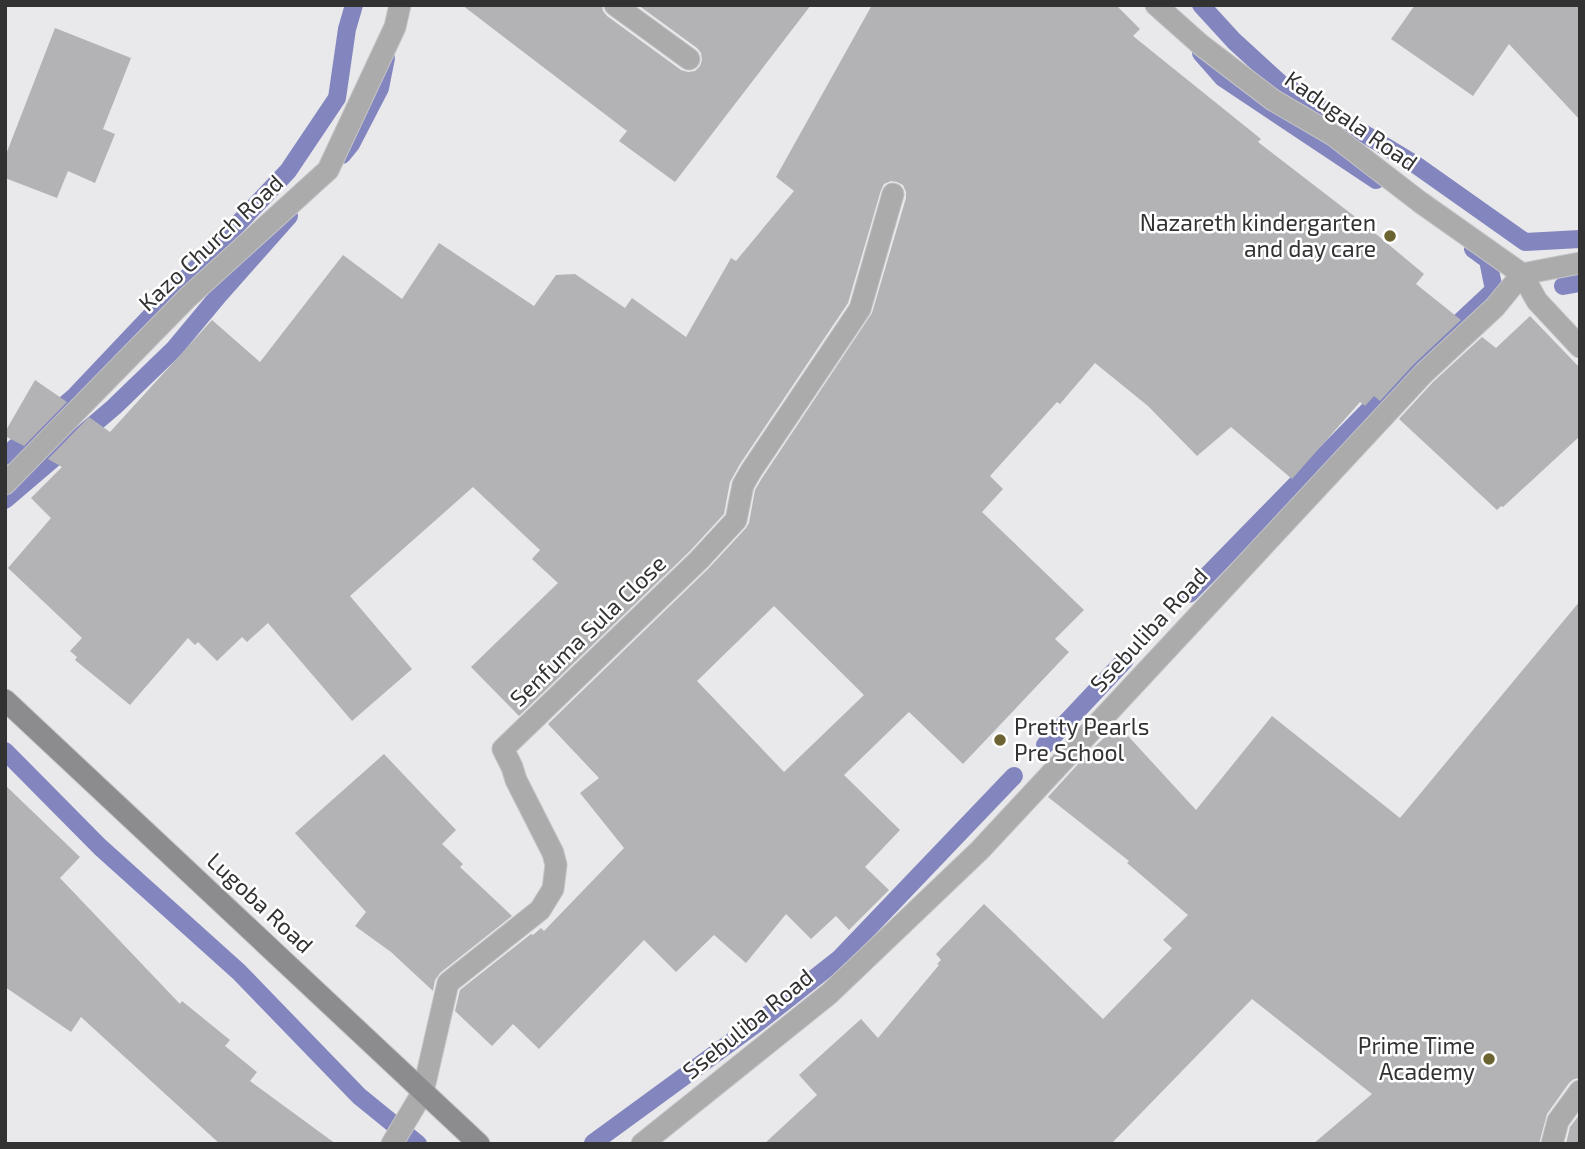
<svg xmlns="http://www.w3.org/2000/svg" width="1585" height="1149" viewBox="0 0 1585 1149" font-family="'Exo 2',sans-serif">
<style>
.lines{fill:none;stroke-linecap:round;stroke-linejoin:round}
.stream{stroke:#8386be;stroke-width:18}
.building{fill:#b3b3b6;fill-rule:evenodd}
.street-casing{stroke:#c4c4c7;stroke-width:23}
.secondary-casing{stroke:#c4c4c7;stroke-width:23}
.street{stroke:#ababac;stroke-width:21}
.secondary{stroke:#8c8c8e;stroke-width:21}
.poi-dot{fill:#6b6430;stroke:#fff;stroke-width:2.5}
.labels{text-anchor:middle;stroke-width:5;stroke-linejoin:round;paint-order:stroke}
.street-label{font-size:23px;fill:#323233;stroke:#fff}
.poi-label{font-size:23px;fill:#323233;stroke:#fff;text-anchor:end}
</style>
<rect width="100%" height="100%" fill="#e9e9ec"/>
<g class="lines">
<g class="stream">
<path d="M1201,5l33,36 46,42 136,82 109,77 55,-3"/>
<path d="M1201,53l22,25 153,102"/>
<path d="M342,155l9,-11 29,-56 6,-30"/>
<path d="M1563,286l17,-3"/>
<path d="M5,456l70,-60 213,-225 49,-73 10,-69 7,-24"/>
<path d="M5,500l109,-93 60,-58 45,-54 70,-79"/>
<path d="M1189,594l211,-216 94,-88 -6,-30 -15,-11"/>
<path d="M1045,745l80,-85"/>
<path d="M5,751l95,96 139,125 120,124 59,48"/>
<path d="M593,1143l167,-122 80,-63 174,-182"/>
</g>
</g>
<g class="building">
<path d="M462,5h140l1,6 4,5 74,54 7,2 7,-1 5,-5 2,-6 -1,-7 -4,-5 -59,-43h173l-136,177 -56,-41 8,-10z"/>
<path d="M872,5h244l24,24 -7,7 128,103 -3,3 100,77 66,55 -8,10 45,36 -47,44 -34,37 -6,-5 -9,10 -5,-4 -68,77 -61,-52 -34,29 -49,-50 -53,-43 -35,41 -3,-2 -67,74 13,13 -21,23 102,98 -29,29 14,13 -106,112 -54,-52 -65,63 56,55 -35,37 24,23 -40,40 -13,-14 -25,23 -25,-25 -40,49 -32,-28 -38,37 -32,-32 -105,109 -26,-25 -21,22 -37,-35 5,-21 71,-56 2,1 8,-7 3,3 80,-83 -44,-55 19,-15 -51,-54 160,-155 38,-41 3,-5 6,-33 7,-12 110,-165 34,-115v-6l-3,-7 -6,-3 -6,-1 -7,3 -3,6 -33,113 -108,161 -10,18 -6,32 -34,37 -171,165 -48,-49 87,-84 -26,-24 8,-9 -67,-63 -123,109 62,73 -60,52 -84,-98 -21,19 -5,-5 -25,24 -19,-19 -3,3 -7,-7 -58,67 -55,-45 2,-3 -7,-6 12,-13 -74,-70 43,-50 -20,-20 31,-31 -14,-8 41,-42 21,15 102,-112 48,42 83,-107 59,44 37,-56 95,63 22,-31 19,-1 50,34 7,-10 54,39 45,-79 5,3 58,-70 -18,-14zM774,606l90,89 -80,77 -87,-91z"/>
<path d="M1415,5h165v115l-71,-76 -36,52 -82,-57z"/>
<path d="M55,28l76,30 -28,71 12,5 -20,49 -27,-12 -11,27 -52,-20v-21z"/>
<path d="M1530,316l50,52v68l-77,71 -2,-1 -4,4 -98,-91 34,-37 49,-45 14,11z"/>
<path d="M35,380l32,22 -43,44 -19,-10v-4z"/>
<path d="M1580,601v477l-6,1 -5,4 -22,31 -8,30h-226l59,-50 -120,-95 -141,145h-347l53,-49 -18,-20 62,-56 17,19 61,-73 -2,-1 4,-4 -5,-6 48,-50 119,115 69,-71 -9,-8 25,-25 -61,-52 2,-2 -81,-64 41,-45 29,-27 78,85 76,-94 128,102z"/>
<path d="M384,754l72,76 -14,14 21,20 -3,3 52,49 -72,57 -5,7 -2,11 -42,-39 -36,-26 11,-14 -71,-79z"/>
<path d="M5,785l75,72 -20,21 120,126 2,-3 48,39 -5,6 32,26 -7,9 86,63h-116l-139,-127 -10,15 -66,-45z"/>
<path d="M1580,1114v30h-14l4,-17z"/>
</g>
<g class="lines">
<g class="street-casing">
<g id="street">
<path d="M615,5l74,54"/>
<path d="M1156,5l45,40 72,55 60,35 87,67 102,72 15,27 43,46"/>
<path d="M1522,274l58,-11"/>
<path d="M5,484l182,-186 141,-128 67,-143 5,-22"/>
<path d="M392,1144l31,-52 25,-109 92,-73 13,-21 3,-24 -3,-12 -37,-73 -4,-13 -9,-18 196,-189 37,-40 7,-35 8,-14 109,-162 33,-115"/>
<path d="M642,1144l187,-150 151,-144 444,-477 71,-66 27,-33"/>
<path d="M1552,1144l6,-23 22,-30"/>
</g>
</g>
<g class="secondary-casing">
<path id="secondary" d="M5,700l474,444"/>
</g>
<use href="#street" class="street"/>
<use href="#secondary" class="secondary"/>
</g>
<g class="poi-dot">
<circle cx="1390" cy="236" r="7"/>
<circle cx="1000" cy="740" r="7"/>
<circle cx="1489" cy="1059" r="7"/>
</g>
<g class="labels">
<g class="street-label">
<text transform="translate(1351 121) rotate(35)" y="8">Kadugala Road</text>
<text transform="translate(211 243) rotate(-43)" y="8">Kazo Church Road</text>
<text transform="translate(1149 630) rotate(-47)" y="8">Ssebuliba Road</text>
<text transform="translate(588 631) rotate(-44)" y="8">Senfuma Sula Close</text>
<text transform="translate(260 903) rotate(43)" y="8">Lugoba Road</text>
<text transform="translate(748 1024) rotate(-39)" y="8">Ssebuliba Road</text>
</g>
<g class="poi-label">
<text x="1376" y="231">Nazareth kindergarten<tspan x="1376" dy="26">and day care</tspan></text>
<text x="1014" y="735" text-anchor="start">Pretty Pearls<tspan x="1014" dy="26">Pre School</tspan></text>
<text x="1475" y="1054">Prime Time<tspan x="1475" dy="26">Academy</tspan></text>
</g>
</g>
<rect width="1585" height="1149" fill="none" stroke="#323233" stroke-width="14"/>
</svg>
